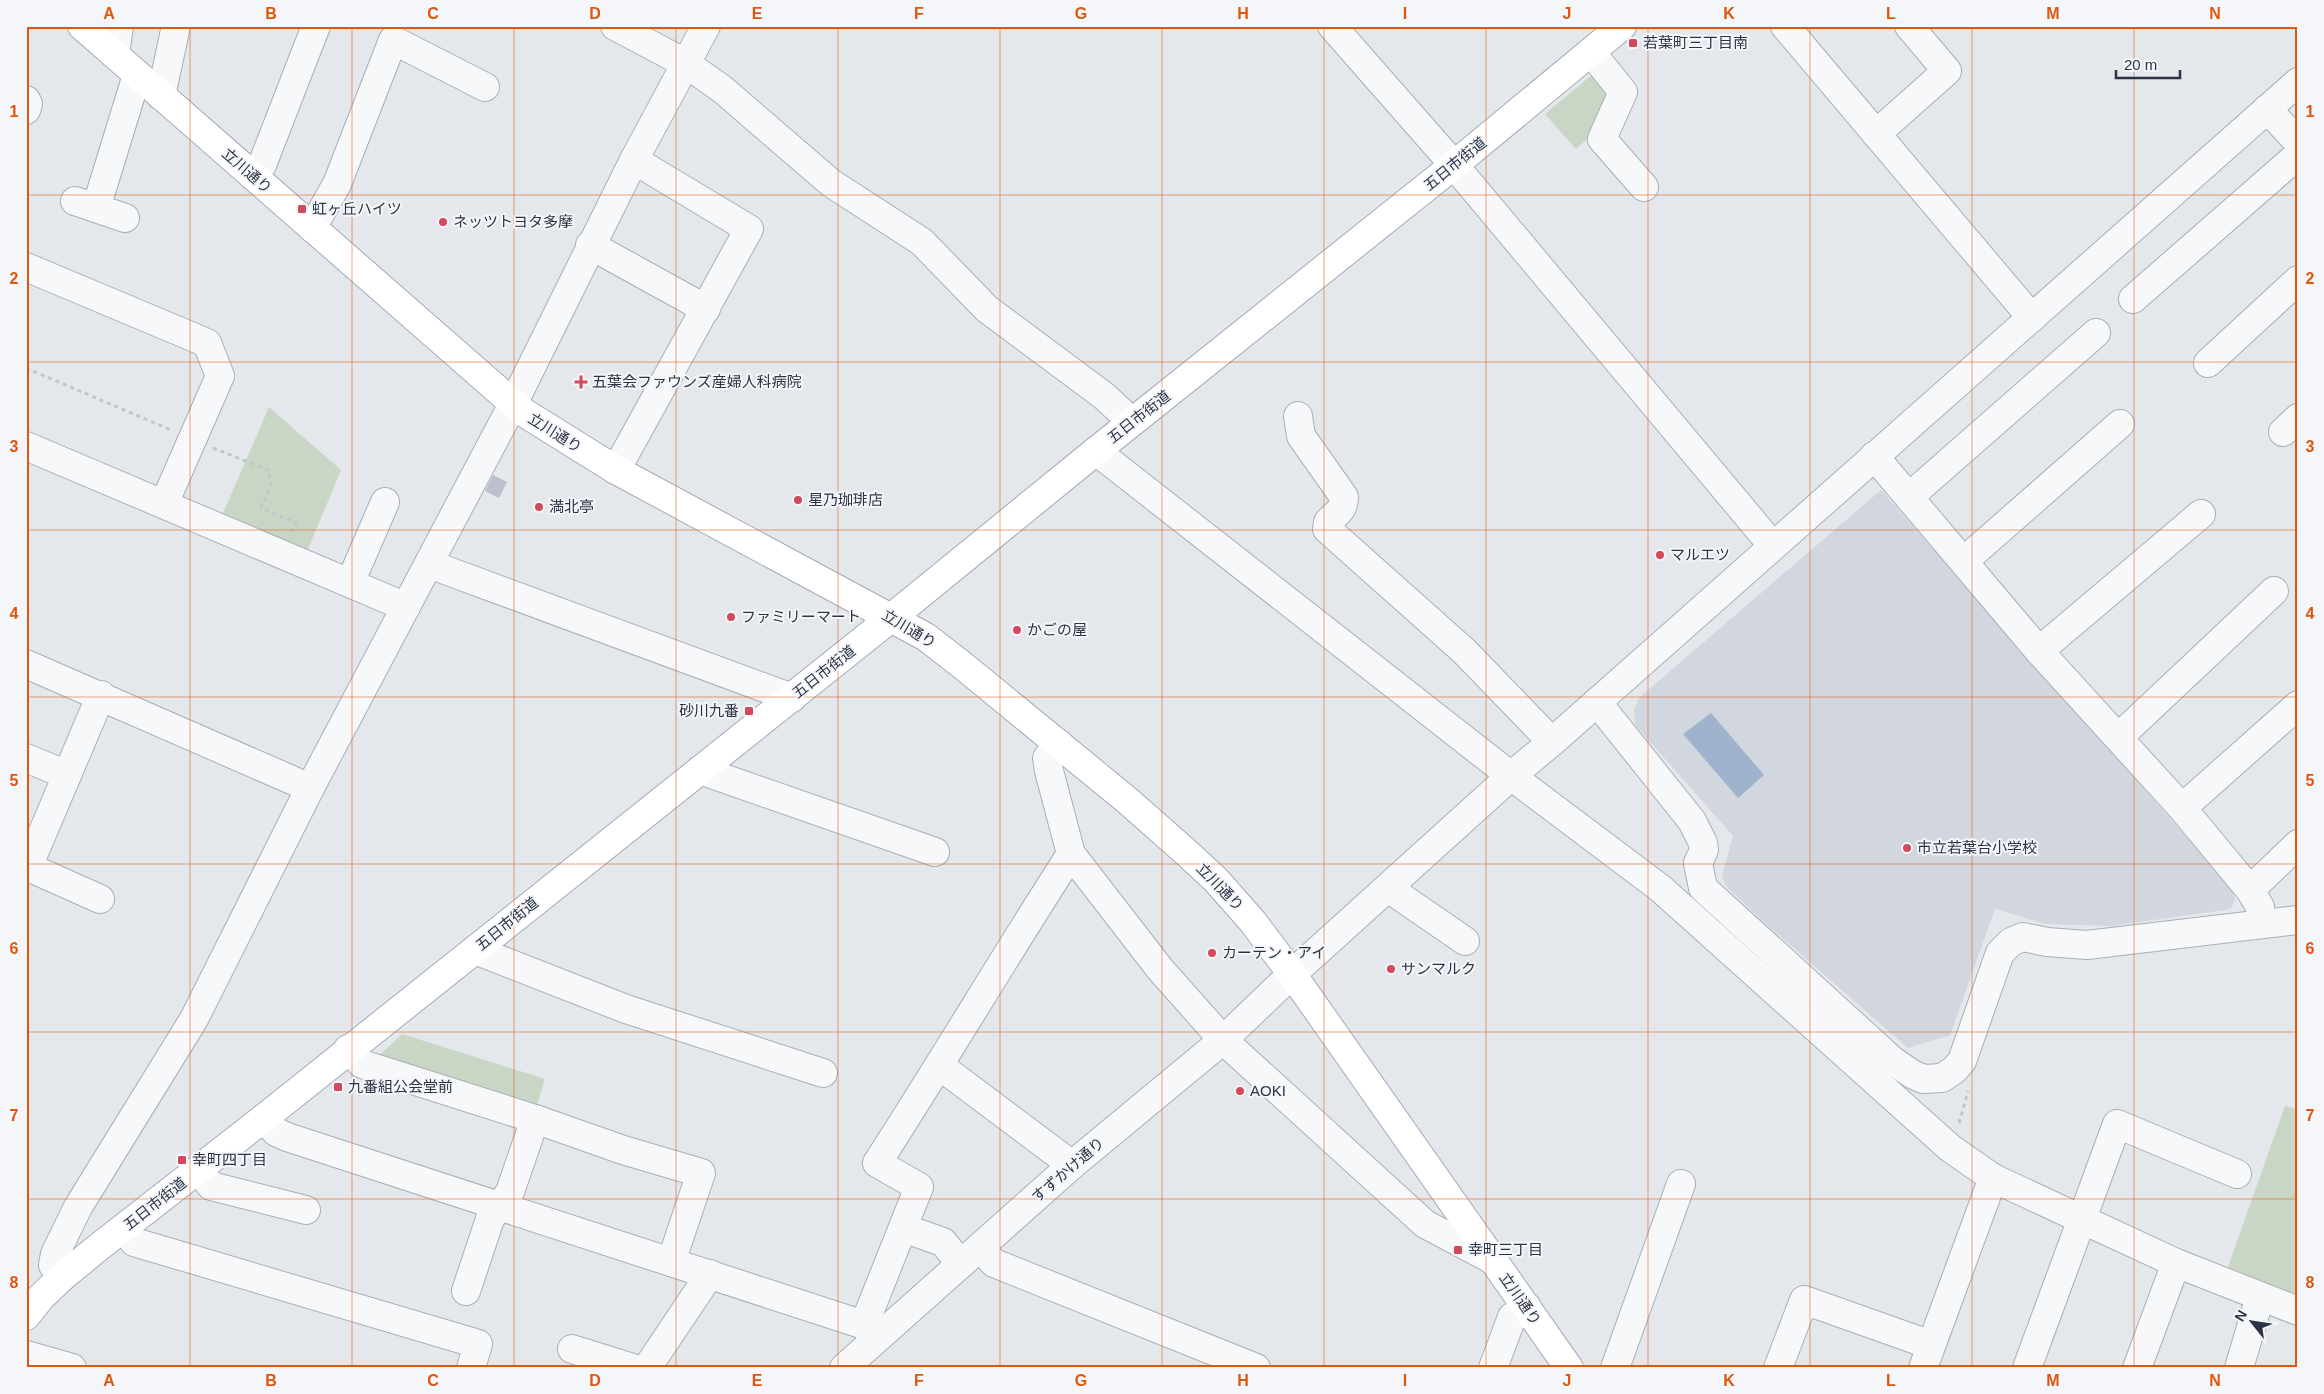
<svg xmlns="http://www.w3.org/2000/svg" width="2324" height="1394" viewBox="0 0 2324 1394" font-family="Arial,'Noto Sans JP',sans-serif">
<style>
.built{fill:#d2d6de}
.green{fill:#c9d6c5}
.water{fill:#9fb4cc}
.building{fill:#bbc0ca}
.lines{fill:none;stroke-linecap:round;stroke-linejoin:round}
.minor-casing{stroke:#a9aeb7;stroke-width:30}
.major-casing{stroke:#a3abb8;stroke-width:30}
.path{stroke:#c2c5cb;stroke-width:3;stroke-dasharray:4 4;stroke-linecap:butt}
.minor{stroke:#f7f8fa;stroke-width:28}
.major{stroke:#fff;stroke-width:28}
.grid{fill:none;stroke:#df570f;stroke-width:1;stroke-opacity:0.55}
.poi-dot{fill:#d1495b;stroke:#f4f6f9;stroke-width:2}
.labels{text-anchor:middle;stroke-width:4;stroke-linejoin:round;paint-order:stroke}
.poi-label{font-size:15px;fill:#2b3445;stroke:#f4f6f9;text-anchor:start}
.street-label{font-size:15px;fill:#2b3445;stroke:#f4f6f9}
.neatline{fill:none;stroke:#df570f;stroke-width:2}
.grid-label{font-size:16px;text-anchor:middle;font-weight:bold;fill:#df570f}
</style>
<rect width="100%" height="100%" fill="#e4e7ec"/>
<path class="built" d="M1881,490l352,400 2,9 -4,9 -6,2 -114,16 -65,-2 -51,-15 -45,126 -42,13 -143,-125 -39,-37 -4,-10 11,-40 -97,-110 -2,-16 5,-12z"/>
<g class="green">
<path d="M1592,75l19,15 -3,13 -9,7 -8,26 -15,13 -31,-35z"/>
<path d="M269,407l72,63 -35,84 -85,-36z"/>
<path d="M402,1034l143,45 -9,29 -158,-51z"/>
<path d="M2285,1106l13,3v189l-70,-31z"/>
</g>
<path class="water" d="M1711,713l53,62 -26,23 -55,-64z"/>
<path class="building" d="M493,475l14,7 -8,16 -14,-7z"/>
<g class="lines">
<g class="minor-casing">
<g id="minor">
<path d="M615,26l70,37 37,26 109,94 91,59 65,67 117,87 28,26"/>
<path d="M1332,26l122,139 319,381"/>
<path d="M1785,26l247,292"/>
<path d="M1591,52l32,40 -21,47 42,48"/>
<path d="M115,55l4,-29"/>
<path d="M161,96l15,-70"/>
<path d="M26,100l2,4 -2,6"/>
<path d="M2267,109l31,33"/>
<path d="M1876,134l71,-63 -38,-45"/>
<path d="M253,176l9,-11 54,-139"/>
<path d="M75,201l50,17"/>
<path d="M96,208l41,-133"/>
<path d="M312,228l25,-44 56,-144 92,47"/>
<path d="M590,245l116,64"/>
<path d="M26,267l181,76 13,33 -56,128"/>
<path d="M2133,299l165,-144"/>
<path d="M2208,363l90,-83"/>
<path d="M1298,416l3,20 43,61c0,14 -8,16 -16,25l-1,7 137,122 88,91"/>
<path d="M2283,432l15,-14"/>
<path d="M26,446l380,161"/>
<path d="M1096,451l415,325 149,112 290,260 43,30 183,85 122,48"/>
<path d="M1874,456l165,195 143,157 68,82 10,17 1,17"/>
<path d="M616,470l133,-241 -115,-69"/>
<path d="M1909,497l187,-164"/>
<path d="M1964,561l156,-137"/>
<path d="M429,564l363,134"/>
<path d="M350,583l35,-81"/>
<path d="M2039,651l162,-137"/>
<path d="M26,664l284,124"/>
<path d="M1597,702l95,119 11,22 1,7 -6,13 5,25 190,173 19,13 11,5 19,-1 12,-8 8,-9 38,-108 11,-11 12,-5 24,5 40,3 211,-25"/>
<path d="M2119,737l155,-146"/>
<path d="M1058,743l-11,15 2,13 22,83 89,115 63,71 202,184 68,36"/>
<path d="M26,758l41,17"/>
<path d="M700,770l235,82"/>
<path d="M2182,808l116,-103"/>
<path d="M26,866l74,33"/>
<path d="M28,867l73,-172"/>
<path d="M1388,888l77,53"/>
<path d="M2250,890l48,-46"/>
<path d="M475,950l151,59 197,64"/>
<path d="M348,1049l14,15 173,55 88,31 78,23 -30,89"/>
<path d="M940,1066l132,99"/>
<path d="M264,1118l12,14 11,5 571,186 6,2 11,13"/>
<path d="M199,1170l12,16 95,24"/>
<path d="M125,1228l9,14 344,102 -7,24"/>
<path d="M903,1228l40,14 18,22"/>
<path d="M980,1248l14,15 262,105"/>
<path d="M61,1278l-8,-13 2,-11 23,-47 116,-188 116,-231 203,-384 121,-244 72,-134"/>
<path d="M466,1291l24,-72 20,-27 25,-73"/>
<path d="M864,1325l55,-138 -42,-24c66,-102 128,-207 194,-309"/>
<path d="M572,1349l61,19"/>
<path d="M26,1355l46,13"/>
<path d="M647,1368l63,-94"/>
<path d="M844,1368l228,-203 151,-125 69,-66 219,-198 41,-34 746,-660"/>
<path d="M1493,1368l19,-51 15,-10"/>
<path d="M1615,1368l66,-184"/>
<path d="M1778,1368l26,-68 127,45"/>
<path d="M1923,1368l70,-190"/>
<path d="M2027,1368l90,-244 120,50"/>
<path d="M2137,1368l39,-105"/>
<path d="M2239,1368l21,-71"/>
</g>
</g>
<g class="major-casing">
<g id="major">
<path d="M82,26l441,386 93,58 310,167 36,28 166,136 60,53 28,26 37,42 39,52 277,394"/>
<path d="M26,1316l15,-19 20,-19 34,-28 169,-132 627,-500 205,-167 358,-286 168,-139"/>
</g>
</g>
<g class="path">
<path d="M26,368l145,62"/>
<path d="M213,448l55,22 3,16 -10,22 35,15 -4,9"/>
<path d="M1959,1123l9,-32"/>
</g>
<use href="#minor" class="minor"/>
<use href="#major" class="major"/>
</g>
<path class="grid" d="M190,26v1342M352,26v1342M514,26v1342M676,26v1342M838,26v1342M1000,26v1342M1162,26v1342M1324,26v1342M1486,26v1342M1648,26v1342M1810,26v1342M1972,26v1342M2134,26v1342M26,195h2272M26,362h2272M26,530h2272M26,697h2272M26,864h2272M26,1032h2272M26,1199h2272"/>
<g class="poi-dot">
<rect x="1628" y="38" width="10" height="10" rx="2.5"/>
<rect x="297" y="204" width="10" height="10" rx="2.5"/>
<circle cx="443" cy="222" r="5"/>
<path d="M578.5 374.5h5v5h5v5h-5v5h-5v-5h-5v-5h5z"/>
<circle cx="798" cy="500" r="5"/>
<circle cx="539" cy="507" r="5"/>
<circle cx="1660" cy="555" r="5"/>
<circle cx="731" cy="617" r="5"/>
<circle cx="1017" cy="630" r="5"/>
<rect x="744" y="706" width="10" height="10" rx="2.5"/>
<circle cx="1907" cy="848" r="5"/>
<circle cx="1212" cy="953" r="5"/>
<circle cx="1391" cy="969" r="5"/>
<rect x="333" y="1082" width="10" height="10" rx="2.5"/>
<circle cx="1240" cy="1091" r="5"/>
<rect x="177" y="1155" width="10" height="10" rx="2.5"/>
<rect x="1453" y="1245" width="10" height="10" rx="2.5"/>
</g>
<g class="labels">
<g class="poi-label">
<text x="1643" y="48">若葉町三丁目南</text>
<text x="312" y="214">虹ヶ丘ハイツ</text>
<text x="453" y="227">ネッツトヨタ多摩</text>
<text x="592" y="387">五葉会ファウンズ産婦人科病院</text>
<text x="808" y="505">星乃珈琲店</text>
<text x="549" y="512">満北亭</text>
<text x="1670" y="560">マルエツ</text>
<text x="741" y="622">ファミリーマート</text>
<text x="1027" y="635">かごの屋</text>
<text x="739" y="716" text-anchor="end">砂川九番</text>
<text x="1917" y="853">市立若葉台小学校</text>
<text x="1222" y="958">カーテン・アイ</text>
<text x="1401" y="974">サンマルク</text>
<text x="348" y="1092">九番組公会堂前</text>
<text x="1250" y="1096">AOKI</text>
<text x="192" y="1165">幸町四丁目</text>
<text x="1468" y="1255">幸町三丁目</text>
</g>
<g class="street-label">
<text transform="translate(1455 164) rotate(-39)" y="5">五日市街道</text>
<text transform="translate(247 171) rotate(41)" y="5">立川通り</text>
<text transform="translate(1139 417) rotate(-38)" y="5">五日市街道</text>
<text transform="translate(555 433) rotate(32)" y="5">立川通り</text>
<text transform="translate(909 629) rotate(31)" y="5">立川通り</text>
<text transform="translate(824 672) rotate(-38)" y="5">五日市街道</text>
<text transform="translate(1220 887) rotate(46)" y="5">立川通り</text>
<text transform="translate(507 924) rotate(-39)" y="5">五日市街道</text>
<text transform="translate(1068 1170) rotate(-41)" y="5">すずかけ通り</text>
<text transform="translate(155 1204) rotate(-38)" y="5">五日市街道</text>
<text transform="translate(1520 1299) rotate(55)" y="5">立川通り</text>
</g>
</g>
<rect width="2324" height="1394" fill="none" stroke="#f4f6f9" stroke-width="55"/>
<g transform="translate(2252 1322) rotate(300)" stroke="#f4f6f9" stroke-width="4" paint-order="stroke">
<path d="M0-4L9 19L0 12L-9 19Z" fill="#2b3445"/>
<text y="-8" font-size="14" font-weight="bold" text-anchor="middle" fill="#2b3445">N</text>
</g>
<path d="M2116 70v8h64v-8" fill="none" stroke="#2b3445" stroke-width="2.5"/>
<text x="2124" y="70" font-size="15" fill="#2b3445" stroke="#f4f6f9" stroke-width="4" paint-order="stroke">20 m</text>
<rect x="28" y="28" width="2268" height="1338" class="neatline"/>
<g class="grid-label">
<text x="109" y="19">A</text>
<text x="271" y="19">B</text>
<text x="433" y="19">C</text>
<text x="595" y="19">D</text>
<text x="757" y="19">E</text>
<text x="919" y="19">F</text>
<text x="1081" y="19">G</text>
<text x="1243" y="19">H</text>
<text x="1405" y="19">I</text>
<text x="1567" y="19">J</text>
<text x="1729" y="19">K</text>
<text x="1891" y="19">L</text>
<text x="2053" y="19">M</text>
<text x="2215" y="19">N</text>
<text x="14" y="117">1</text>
<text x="2310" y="117">1</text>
<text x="14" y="284">2</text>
<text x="2310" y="284">2</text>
<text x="14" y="452">3</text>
<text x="2310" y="452">3</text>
<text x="14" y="619">4</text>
<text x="2310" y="619">4</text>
<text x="14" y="786">5</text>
<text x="2310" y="786">5</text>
<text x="14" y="954">6</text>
<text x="2310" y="954">6</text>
<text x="14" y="1121">7</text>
<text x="2310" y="1121">7</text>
<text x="14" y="1288">8</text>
<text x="2310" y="1288">8</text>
<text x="109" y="1386">A</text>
<text x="271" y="1386">B</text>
<text x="433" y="1386">C</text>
<text x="595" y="1386">D</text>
<text x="757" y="1386">E</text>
<text x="919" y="1386">F</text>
<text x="1081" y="1386">G</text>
<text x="1243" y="1386">H</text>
<text x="1405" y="1386">I</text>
<text x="1567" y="1386">J</text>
<text x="1729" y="1386">K</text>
<text x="1891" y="1386">L</text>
<text x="2053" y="1386">M</text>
<text x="2215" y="1386">N</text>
</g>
</svg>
